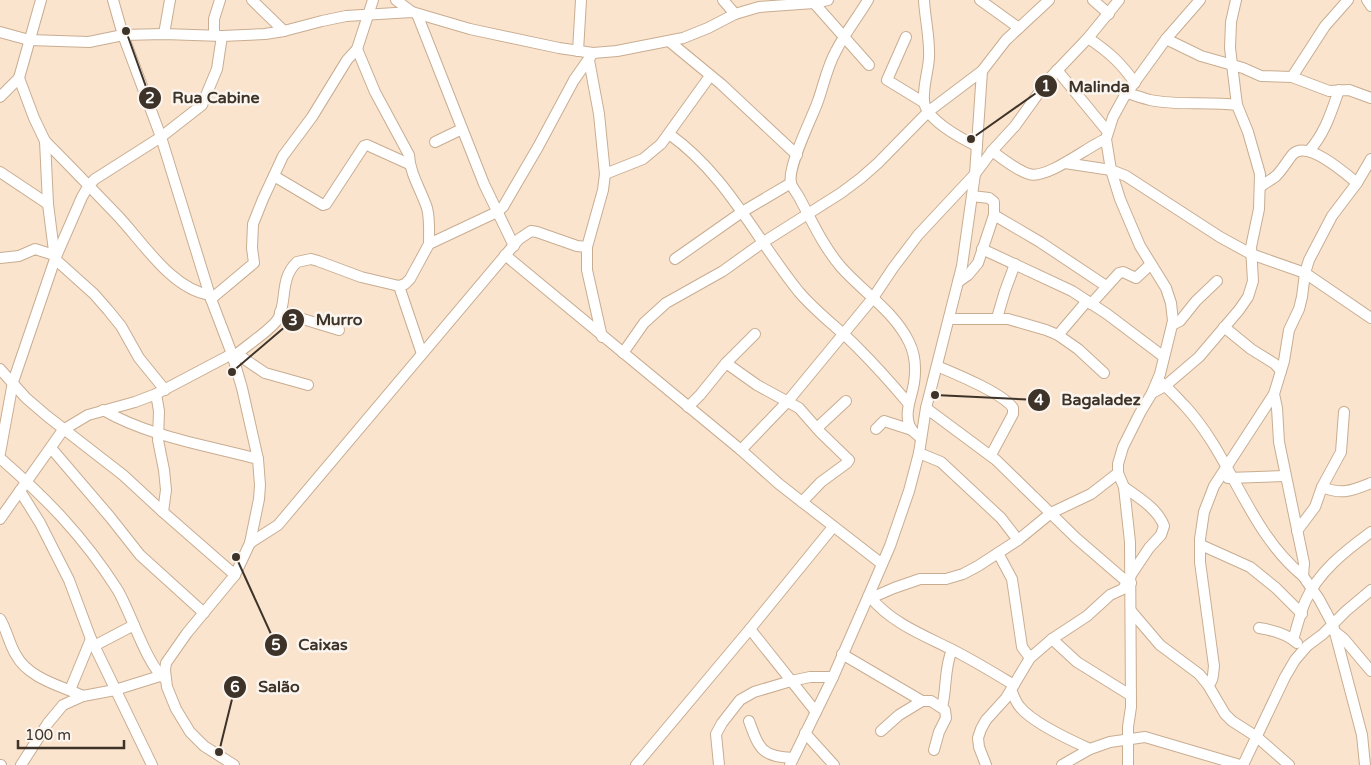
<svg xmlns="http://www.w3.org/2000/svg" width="1371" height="765" viewBox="0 0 1371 765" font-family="'Varela Round',sans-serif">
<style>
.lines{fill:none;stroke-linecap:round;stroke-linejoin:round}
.minor-casing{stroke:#c8ad91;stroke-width:12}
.minor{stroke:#fff;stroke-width:10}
.leader{fill:none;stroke:#3e3328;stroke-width:2}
.callout-dot{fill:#3e3328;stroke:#fbf5ef;stroke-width:2}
.mark-label{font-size:15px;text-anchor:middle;font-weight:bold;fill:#fff}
.callout-label{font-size:16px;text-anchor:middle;font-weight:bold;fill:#3e3328;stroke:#fbf5ef;stroke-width:5;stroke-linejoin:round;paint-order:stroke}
</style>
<rect width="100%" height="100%" fill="#fbe4ce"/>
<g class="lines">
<g class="minor-casing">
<g id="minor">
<path d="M41,0l-22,78 15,40 11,23 3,63 7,55 39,35 14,16 13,16 18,32 26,32"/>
<path d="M113,0l10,35 38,102 50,162 21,55 10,34 16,71 2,26 -1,14 -9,44 -15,32 -48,58 -21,30 -1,7 2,17 9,22 14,23 14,14 30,19"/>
<path d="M252,0l32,31"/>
<path d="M396,0l16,12"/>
<path d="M723,0l12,14"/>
<path d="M868,0c-10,17 -23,33 -32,51 -9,16 -12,33 -18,50 -6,17 -31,66 -27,82 1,5 7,11 9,16 13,24 23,47 41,68 22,25 53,44 68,75 6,12 7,28 5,41 -2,14 -12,33 -2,47 2,3 6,5 9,8"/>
<path d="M924,0c1,19 6,38 5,58 -1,14 -6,28 -5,42 0,19 38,39 53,46"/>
<path d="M980,0l39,28"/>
<path d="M1093,0l16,14"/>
<path d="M1367,0l4,6"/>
<path d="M814,3l55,62"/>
<path d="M417,14l67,170 30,62"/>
<path d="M0,32l29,8 60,2 34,-7 41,-1 58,2 43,-2 19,-3 38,-10 24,-5 66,-4 58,17 89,19 34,5 24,-2 66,-13 25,-10 27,-14 24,-7 55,-4 14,-3"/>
<path d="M164,34l6,-34"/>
<path d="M214,35v-16l6,-19"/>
<path d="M906,37l-19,43 36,22"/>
<path d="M1088,38c21,14 33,25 47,45"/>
<path d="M1166,39l35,17 42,12 18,8 31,1 37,14 20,-1 22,8"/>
<path d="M670,42l51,42 76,71"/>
<path d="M357,49l18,43 34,63c1,19 12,35 18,53 3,11 2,24 2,36"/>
<path d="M578,51l3,-51"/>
<path d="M589,60l10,54 6,60 -2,16 -16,57v23l15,67"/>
<path d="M1057,70l51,62"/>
<path d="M1292,77l33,-51 23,-26"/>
<path d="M1127,93c7,2 15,5 23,7 28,6 58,1 87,5"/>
<path d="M0,97l19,-19"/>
<path d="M669,134c57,40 87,105 130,158 17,20 39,36 58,55 18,18 35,37 51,56"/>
<path d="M45,141c24,24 48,49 72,74 25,26 54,74 93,80"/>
<path d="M435,142l27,-13"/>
<path d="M992,151c11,8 24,19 37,23 18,6 59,-28 77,-35"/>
<path d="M1309,151c16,-18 22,-38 30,-61"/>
<path d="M1065,163l46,7 15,6 94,61 31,17 54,19 66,45"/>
<path d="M0,172l48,32"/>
<path d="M605,174l38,-15 18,-15 49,-68"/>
<path d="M274,176l49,29 3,-1 38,-58 3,-1 42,19"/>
<path d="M1260,187c5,-4 11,-7 16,-11 7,-7 11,-15 17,-22 15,-14 52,19 64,29"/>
<path d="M994,215l46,27 66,44"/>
<path d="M982,249l90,42 35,23 57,43"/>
<path d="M505,255l236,195 38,34 103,80"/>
<path d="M0,258l19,-2 16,-7 19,6"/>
<path d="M675,259l67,-47 49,-29"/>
<path d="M958,282l10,-7 10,-12 16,-48v-13l-5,-4 -17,-2"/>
<path d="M399,286l23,68"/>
<path d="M211,299l43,-36 -2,-15 1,-24 10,-25 20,-43 29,-39 35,-57 10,-11 16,-49"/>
<path d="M1091,304l28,-31 4,-1 13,6 15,-14"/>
<path d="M280,312l59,18"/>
<path d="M997,318l8,-27 10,-27"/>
<path d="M950,319h58l38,11 12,5 20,14 26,24"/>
<path d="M1172,325l8,-4 16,-20 21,-20"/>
<path d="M1224,327l27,22 24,15 6,7"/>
<path d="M1058,335l29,-34"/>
<path d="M623,353l21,-30 22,-20 57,-32 39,-28 79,-50 20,-15 17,-15 51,-52 53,-40 24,-31 43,-40"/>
<path d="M237,354l28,19 43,12"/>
<path d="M726,363l31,22 42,23 22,25 28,27 -2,3 -26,19 -19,20"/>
<path d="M937,366c19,8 66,27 76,42v6l-22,41"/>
<path d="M0,369l26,29 21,18 76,59 40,37 72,63"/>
<path d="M1160,382c9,6 17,16 25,24 47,51 63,125 118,170"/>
<path d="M1152,393l13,-7 34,-29 40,-47 9,-13 5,-16 -2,-34 8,-38 1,-35 -12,-42 -11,-27 -7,-57 1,-26 5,-22"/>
<path d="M156,394l3,17 -1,29 6,30 2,20 -3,22"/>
<path d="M688,407l12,-12 26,-32 29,-29"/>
<path d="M926,408l70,52 80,78 51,44 4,1"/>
<path d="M103,410c47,27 103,35 155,49"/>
<path d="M817,428l29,-27"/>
<path d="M876,429l8,-8 28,9"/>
<path d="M51,448l59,69 30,38 64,58"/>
<path d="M741,450l47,-49 85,-103 20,-30 25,-33 57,-61 17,-23 23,-25 33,-46 40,-42 31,-38"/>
<path d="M0,453l13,-71 42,-123 27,-62 7,-12 6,-6 66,-42 41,-32 15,-36 5,-33"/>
<path d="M919,453l22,9 60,56 17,22"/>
<path d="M0,458c47,41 83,78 117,131 13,21 30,77 48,90"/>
<path d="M1228,478l57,-2"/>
<path d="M1124,487c15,11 34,22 40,39l-3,9 -12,13 -18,27"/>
<path d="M1322,487c20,8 29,4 49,-4"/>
<path d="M20,491l20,32 29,57 22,59 61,126"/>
<path d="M0,519l63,-89 25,-15 47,-13 21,-8 76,-40h5c9,-8 38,-27 42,-37 8,-19 1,-39 18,-55l14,-3 7,2 43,16 38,9 6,-2 5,-5 19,-35 68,-32 6,-5 35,-60 36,-67 19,-27"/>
<path d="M1297,531l18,-24 7,-20 19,-35 3,-40"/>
<path d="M250,543l28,-18 241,-286 12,-8 6,1 40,14 10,1"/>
<path d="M1201,545l49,22 26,21 26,26"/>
<path d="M998,553l14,26 10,68 8,11"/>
<path d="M868,597l3,1 23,-10 26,-9h26l17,-5 15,-8 40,-26 33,-27 40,-19 27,-21"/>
<path d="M871,598c21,25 52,37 80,51 22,11 43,24 63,36"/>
<path d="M1131,611l29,34 39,29 9,11 17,29 7,7 25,16 32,28"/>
<path d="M0,619c7,11 9,25 16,36 12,23 45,31 67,41"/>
<path d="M1259,628c13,2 28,6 38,15"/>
<path d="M750,629l66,83"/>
<path d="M1334,631l10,8 27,32"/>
<path d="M1052,639l25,23 53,33"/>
<path d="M1293,640c4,-13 7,-26 12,-38 13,-30 40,-51 66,-70"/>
<path d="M94,646l40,-21"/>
<path d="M842,654l80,47h9l14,9 1,8 -7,14 -5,18"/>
<path d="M1208,685c6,-4 5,-13 6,-19l-14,-104v-23l4,-27 10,-26 60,-92"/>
<path d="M70,690l21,-51"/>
<path d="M1011,690c3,6 5,13 9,17 13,16 52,34 70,42"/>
<path d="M942,707c5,-19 2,-39 10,-57"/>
<path d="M749,721c10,27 12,36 44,37"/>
<path d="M881,731l18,-16 23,-14"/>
<path d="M805,733l29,32"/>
<path d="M0,765h1"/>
<path d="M21,765l27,-42 15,-18 20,-9 32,-6 45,-14"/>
<path d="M636,765l114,-136 83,-102"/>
<path d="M719,765l-3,-31 6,-11 18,-23 14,-8 37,-11 19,-4h23"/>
<path d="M790,765l43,-88 35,-80 22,-51 19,-55 10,-38 7,-45 36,-142 13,-92 7,-103"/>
<path d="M986,765l-7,-18 -1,-9 3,-9 5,-9 20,-22 24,-40 22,-19 35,-23 23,-21 13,-6 4,-7"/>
<path d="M1062,765l28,-16 20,-7 35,-5 95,28"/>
<path d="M1128,765v-38l3,-20 -1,-165 -6,-55 -6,-14v-9l5,-17 17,-34 12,-20 8,-19 13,-53 -2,-18 -5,-15 -26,-42 -20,-47 -9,-29 -5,-31 7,-22 11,-20 42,-58 34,-39"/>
<path d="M1243,765l42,-88 10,-17 12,-14 16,-12 23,-23 25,-21"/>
<path d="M1365,765l-3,-30 -29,-110 -14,-26 -16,-23 1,-13 -25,-121 -2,-34 -3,-14 10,-33 5,-31 10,-21 3,-12 3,-24 4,-13 23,-44 25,-33 14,-24"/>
</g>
</g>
<use href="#minor" class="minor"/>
</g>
<path class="leader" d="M971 139L1046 86M126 31L150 98M232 372L293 320M935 395L1039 400M236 557L276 645M219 752L235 687"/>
<g class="callout-dot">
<circle cx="971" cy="139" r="5"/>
<circle cx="126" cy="31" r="5"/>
<circle cx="232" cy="372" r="5"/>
<circle cx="935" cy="395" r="5"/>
<circle cx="236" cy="557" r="5"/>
<circle cx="219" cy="752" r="5"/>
<circle cx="1046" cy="86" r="12"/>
<circle cx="150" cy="98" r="12"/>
<circle cx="293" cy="320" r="12"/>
<circle cx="1039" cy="400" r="12"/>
<circle cx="276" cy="645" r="12"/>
<circle cx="235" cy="687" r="12"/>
</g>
<g class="mark-label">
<text x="1046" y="91">1</text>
<text x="150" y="103">2</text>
<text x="293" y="325">3</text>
<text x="1039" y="405">4</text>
<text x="276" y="650">5</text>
<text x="235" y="692">6</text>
</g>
<g class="callout-label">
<text x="1099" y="92">Malinda</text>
<text x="216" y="103">Rua Cabine</text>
<text x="339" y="325">Murro</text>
<text x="1101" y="405">Bagaladez</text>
<text x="323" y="650">Caixas</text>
<text x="279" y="692">Salão</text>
</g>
<path d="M18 740v8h106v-8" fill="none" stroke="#3e3328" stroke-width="2.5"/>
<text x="25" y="740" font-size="15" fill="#3e3328" stroke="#fbf5ef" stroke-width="4" paint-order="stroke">100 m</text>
</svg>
